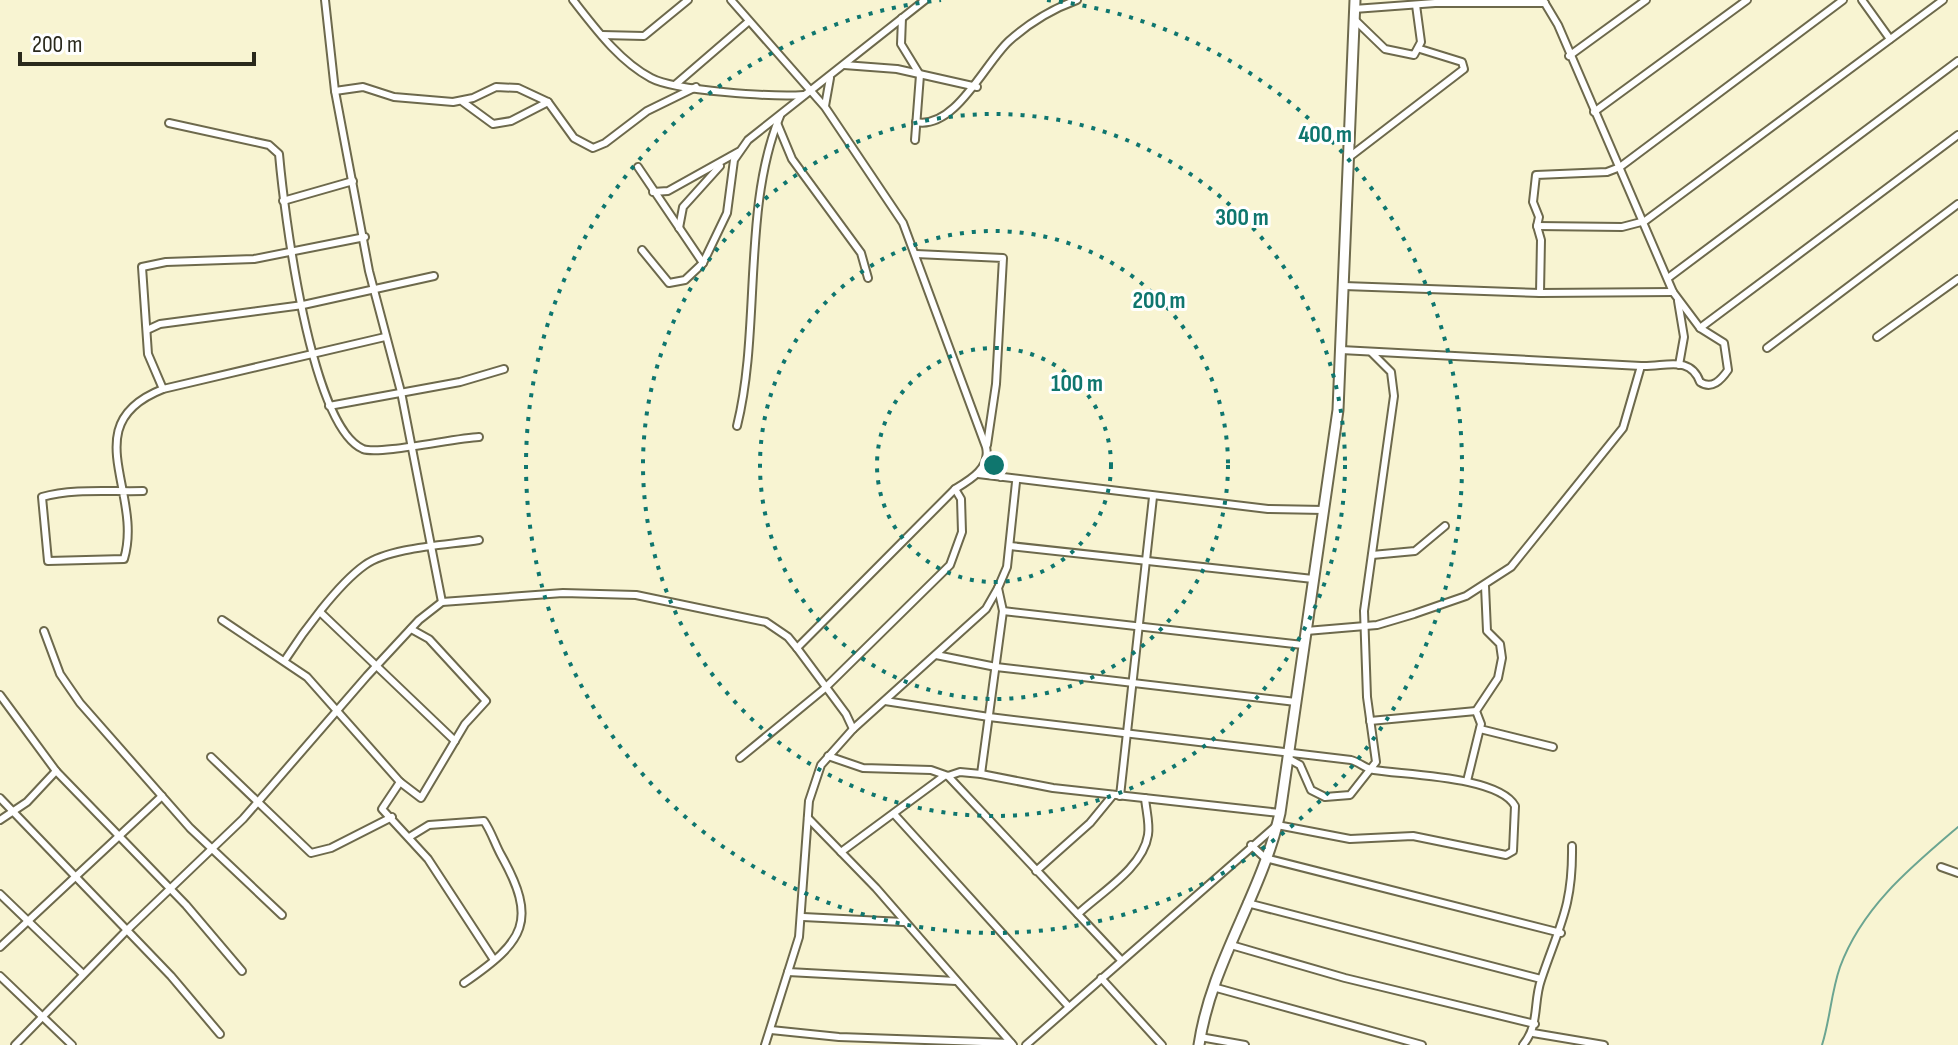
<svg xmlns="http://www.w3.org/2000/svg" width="1958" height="1045" viewBox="0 0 1958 1045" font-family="'Sofia Sans Condensed',sans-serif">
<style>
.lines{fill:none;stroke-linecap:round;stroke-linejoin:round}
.stream{stroke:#6ba591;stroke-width:2}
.street-casing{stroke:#6d694c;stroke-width:10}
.secondary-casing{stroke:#6d694c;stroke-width:13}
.street{stroke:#fff;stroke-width:6}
.secondary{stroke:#fff;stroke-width:9}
.ring{fill:none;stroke:#0f766e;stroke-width:4;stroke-dasharray:4 8}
.centre{fill:#0f766e;stroke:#fff;stroke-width:4}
.ring-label{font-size:24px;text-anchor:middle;font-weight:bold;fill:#0f766e;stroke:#fff;stroke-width:6;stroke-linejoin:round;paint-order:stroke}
</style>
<rect width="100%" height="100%" fill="#f8f4d2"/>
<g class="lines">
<path class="stream" d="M1822,1045c8,-25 9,-52 18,-78 22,-60 71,-100 118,-140"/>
<g class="street-casing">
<g id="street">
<path d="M325,0l10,91 34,180 32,121 41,210"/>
<path d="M573,0c22,28 46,61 78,78 24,13 123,19 153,17"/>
<path d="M1862,0l28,39"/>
<path d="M1354,9l81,-6h110"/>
<path d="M902,18l-1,26 19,31 -5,65"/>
<path d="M1354,19l31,30 29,6 7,-13 -5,-37"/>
<path d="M602,35l42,1 44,-36"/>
<path d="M1569,56l77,-56"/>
<path d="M844,65l53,4 80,18"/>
<path d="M676,84l72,-62"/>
<path d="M335,91l28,-4 31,10 59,5 20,-4 23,-11 22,1 30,14 26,36 19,10 12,-5 42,-32 49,-24"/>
<path d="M463,102l30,22 18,-3 37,-19"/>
<path d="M825,106l5,-28"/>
<path d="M1594,112l153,-112"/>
<path d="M916,122c39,8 69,-59 93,-81 19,-17 43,-32 68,-41"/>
<path d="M169,123l100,22 10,9c5,56 31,272 84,295 16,6 92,-11 116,-12"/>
<path d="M777,123l15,36 69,94 7,25"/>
<path d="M1348,158l116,-89 -2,-7 -42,-13"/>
<path d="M638,167l65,96"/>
<path d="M653,192l15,-1 70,-39"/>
<path d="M283,201l70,-20"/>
<path d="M1537,226l85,1 23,-6 298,-221"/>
<path d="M679,228l4,-21 37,-41"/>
<path d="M642,250l27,33 16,-3 18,-17 24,-50 7,-53 14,-20 177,-140"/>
<path d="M916,254l87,4 -7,126 -9,61"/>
<path d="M1668,278l290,-217"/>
<path d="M1344,286l196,7 133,-1"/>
<path d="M1540,293l1,-53 -4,-14 2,-9 -6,-15 3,-27 71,-3 13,-5 223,-167"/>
<path d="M1678,301l6,36 -5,28"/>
<path d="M1700,328l258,-193"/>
<path d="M147,330l13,-6 143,-19 131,-29"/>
<path d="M1877,337l81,-58"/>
<path d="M1767,348l191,-144"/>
<path d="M1341,350l300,16c25,1 49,-11 59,16 12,8 21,-2 28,-12l-4,-27 -24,-15 -27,-36 -115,-267 -15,-25"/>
<path d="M163,389l-15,-35 -6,-87 24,-5 88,-3 111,-22"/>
<path d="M329,406l131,-24 44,-13"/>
<path d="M737,426c24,-96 5,-219 43,-310"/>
<path d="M986,459l15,18"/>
<path d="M978,474l290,35 56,1"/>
<path d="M143,491c-32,1 -70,-3 -101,6l6,64 76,-2c20,-67 -50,-135 39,-170l222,-52"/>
<path d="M1010,546l303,33"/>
<path d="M1372,555l43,-4 30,-25"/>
<path d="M1003,611l300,34"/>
<path d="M320,612l135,129"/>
<path d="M222,620l85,57 93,105 21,16 44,-74 21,-23 -57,-62 -18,-10"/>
<path d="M44,631l16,43 20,29 110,125 92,87"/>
<path d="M1306,631l71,-6 37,-11 52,-18 45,-29 112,-139 18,-62"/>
<path d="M797,648l49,66 7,15"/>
<path d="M936,655l60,12 300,35"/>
<path d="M285,660c18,-28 53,-76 80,-95 25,-18 84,-20 114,-25"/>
<path d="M0,695l56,76 130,134 56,66"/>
<path d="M885,701l104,16 362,43c8,2 15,9 23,10 30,5 125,6 141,36l-2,45 -7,4 -93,-19 -63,3 -73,-14 -251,220"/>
<path d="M1370,721l106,-10"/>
<path d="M1480,729l73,18"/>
<path d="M828,756l35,12 68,2 17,6 12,-4 21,2 72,14 227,25"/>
<path d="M211,757l100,96 20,-5 61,-31"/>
<path d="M740,758l84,-69 126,-124 12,-33 -1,-33 -6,-10"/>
<path d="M1287,758l13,7 11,25 14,7 25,-2 26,-33 -9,-65 -3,-86 30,-215 -3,-24 -19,-19"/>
<path d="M981,774l22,-163 -5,-23 9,-21 9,-85"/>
<path d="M948,776l173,184"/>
<path d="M1467,781l14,-57 -5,-13 22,-33 4,-20 -2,-14 -13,-13 -2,-45"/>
<path d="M400,782l-18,27 46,50 66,101"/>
<path d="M1120,796l33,-299"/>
<path d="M0,798l171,178 49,58"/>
<path d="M894,814l175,193"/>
<path d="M808,818l68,70 137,157"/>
<path d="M0,820l27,-18 29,-31"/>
<path d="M411,836l18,-11 55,-4c7,10 11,23 17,34 37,66 24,86 -37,128"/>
<path d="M1251,845l14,13 296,75"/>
<path d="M841,852l103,-76"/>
<path d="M1941,867l17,6"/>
<path d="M1036,871l54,-48 23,-28"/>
<path d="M0,894l83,80"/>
<path d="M1247,903l294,76"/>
<path d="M1078,914c22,-21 65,-46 70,-79 2,-11 -2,-25 -3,-37"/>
<path d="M803,917l100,5"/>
<path d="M1231,945l114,33 190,46"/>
<path d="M0,947l162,-151"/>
<path d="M788,972l168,9"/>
<path d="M0,976l72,69"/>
<path d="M1101,978l61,67"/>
<path d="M1213,987l209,58"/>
<path d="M771,1030l68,7 172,6"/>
<path d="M1533,1033l71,12"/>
<path d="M1200,1037l45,8"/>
<path d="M15,1045l111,-114 117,-112 124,-143 52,-56 23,-18 121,-9 73,2 130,27 22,15 9,11 158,-159c15,-9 36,-21 31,-42l-83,-224 -78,-116 -94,-107"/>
<path d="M765,1045l34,-108 10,-136 12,-36 32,-36 133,-120 12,-21"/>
<path d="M1523,1045c17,-21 10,-42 18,-65 18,-54 32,-73 31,-134"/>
</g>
</g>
<g class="secondary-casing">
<path id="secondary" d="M1199,1045c12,-82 63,-151 81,-232l58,-403 17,-410"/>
</g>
<use href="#street" class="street"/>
<use href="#secondary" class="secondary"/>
</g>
<g class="ring">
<circle cx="994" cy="465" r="117"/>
<circle cx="994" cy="465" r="234"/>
<circle cx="994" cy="465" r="351"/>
<path d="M1047 0A468 468 0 1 1 941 0"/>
</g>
<circle cx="994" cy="465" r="12" class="centre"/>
<g class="ring-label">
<text x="1325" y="142">400 m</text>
<text x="1242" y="225">300 m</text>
<text x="1159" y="308">200 m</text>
<text x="1077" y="391">100 m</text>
</g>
<path d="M20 52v12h234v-12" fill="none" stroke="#2a291c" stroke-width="4"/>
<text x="32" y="52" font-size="24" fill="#2a291c" stroke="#ffffff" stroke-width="6" paint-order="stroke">200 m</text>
</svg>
